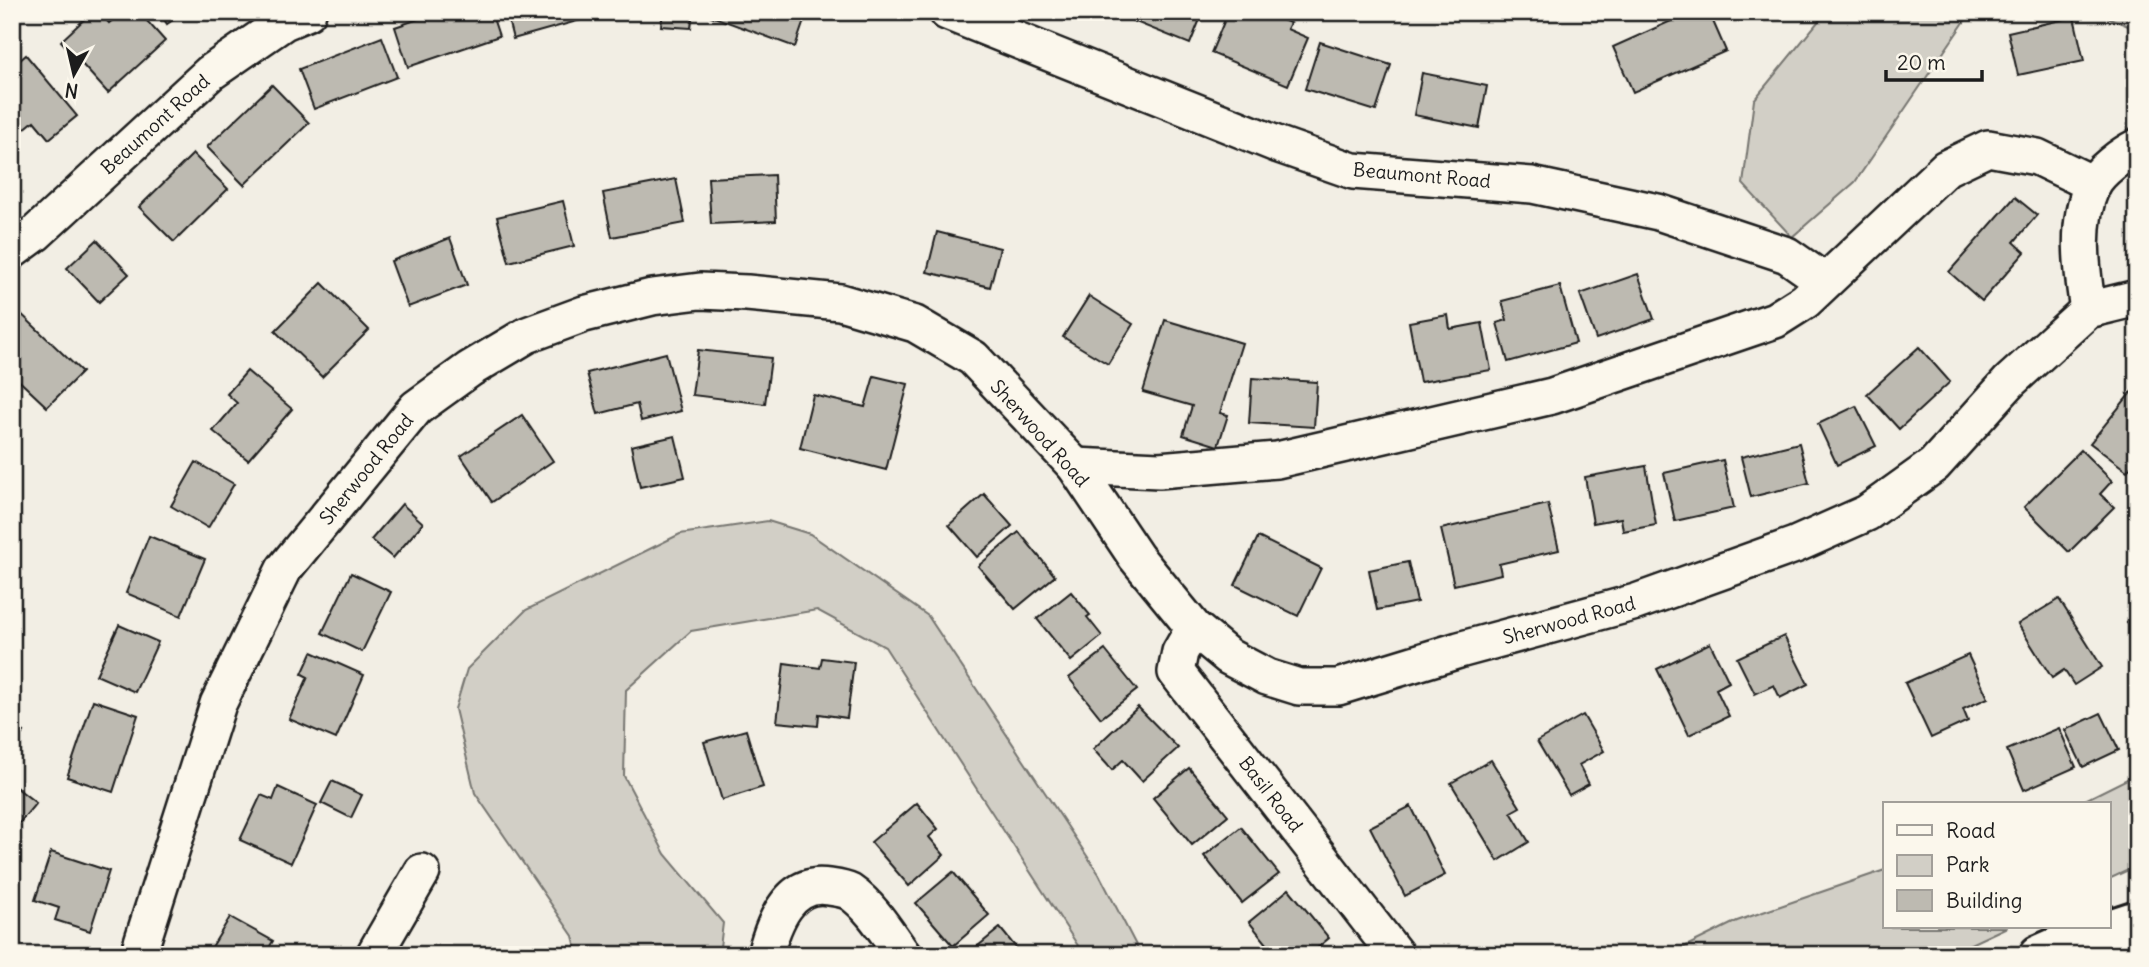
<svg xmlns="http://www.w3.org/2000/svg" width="2149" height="967" viewBox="0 0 2149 967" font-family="Delius,sans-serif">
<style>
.green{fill:#d2cfc6;stroke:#777671;stroke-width:2}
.building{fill:#bdbab1;stroke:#1c1c1c;stroke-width:2}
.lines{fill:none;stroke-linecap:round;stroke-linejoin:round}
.minor-casing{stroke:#1c1c1c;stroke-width:40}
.trunk-casing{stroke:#1c1c1c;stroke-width:44}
.minor{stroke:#fbf7ec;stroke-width:35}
.trunk{stroke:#fbf7ec;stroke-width:38}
.labels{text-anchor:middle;stroke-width:5;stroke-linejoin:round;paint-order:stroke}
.street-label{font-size:19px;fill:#1c1c1c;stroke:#fbf7ec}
</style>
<rect width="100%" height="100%" fill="#f2eee4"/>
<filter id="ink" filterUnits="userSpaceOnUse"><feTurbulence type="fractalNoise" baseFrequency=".0143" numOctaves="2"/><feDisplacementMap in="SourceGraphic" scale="14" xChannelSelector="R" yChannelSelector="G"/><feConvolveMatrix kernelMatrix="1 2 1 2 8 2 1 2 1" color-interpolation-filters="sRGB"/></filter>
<g filter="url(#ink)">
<g class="green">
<path d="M1826,12h145l-116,170 -63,55 -49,-53 11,-84z"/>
<path d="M2096,12h41v18z"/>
<path d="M768,521l42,13 118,82 171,258 42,81h-57l-199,-308 -68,-37 -126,21 -65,59 -2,86 41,78 58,69 -4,32h-141l-5,-19 -98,-143 -20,-84 12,-40 59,-59 154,-76z"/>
<path d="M2137,774v92l-28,13v-75h-32z"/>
<path d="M1885,870v57h122l-60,28h-279l69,-34z"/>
</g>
<g class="building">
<path d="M92,12h7l10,11 13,-11h17l26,29 -57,52 -47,-52z"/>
<path d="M159,12h25l-17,12z"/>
<path d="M439,12h52l8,24 -91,31 -13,-40z"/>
<path d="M506,12h96v2l-89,25z"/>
<path d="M663,12h30l-2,16 -30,-2z"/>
<path d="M713,12h94l-12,35 -84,-31z"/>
<path d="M1119,12h84l-13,32 -72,-29z"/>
<path d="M1228,12h35l27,11 -3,6 21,9 -20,47 -77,-32z"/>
<path d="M1691,12h18l17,39 -93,41 -20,-45z"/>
<path d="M2074,17l10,44 -66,14 -10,-43z"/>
<path d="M382,37l15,40 -83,32 -15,-40z"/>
<path d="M1320,42l71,23 -15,46 -71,-22z"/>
<path d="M26,55l51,61 -28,23 -15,-18 -22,18v-72z"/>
<path d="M1422,73l65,13 -8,42 -65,-13z"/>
<path d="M272,85l37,38 -65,62 -37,-38z"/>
<path d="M193,154l35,35 -54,53 -35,-35z"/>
<path d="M774,175l2,46 -65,3 -3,-46z"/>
<path d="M676,179l9,44 -73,14 -9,-44z"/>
<path d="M2015,197l22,18 -23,27 11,10 -43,49 -33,-29z"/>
<path d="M563,201l11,45 -65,16 -12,-45z"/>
<path d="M937,232l63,16 -10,39 -63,-15z"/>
<path d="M450,238l17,47 -59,22 -17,-46z"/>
<path d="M97,240l32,34 -30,28 -32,-34z"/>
<path d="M1638,274l16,45 -58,20 -16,-45z"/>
<path d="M322,283l47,47 -47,47 -47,-46z"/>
<path d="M1560,286l16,57 -68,19 -11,-39 10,-3 -5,-19z"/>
<path d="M1089,296l44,28 -25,40 -45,-27z"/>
<path d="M14,307l68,65 -35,35 -35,-33z"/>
<path d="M1448,315l2,14 32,-6 9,47 -71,12 -11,-60z"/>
<path d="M1165,320l77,23 -22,70 8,2 -10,31 -35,-11 9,-29 -49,-14z"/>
<path d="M1919,347l31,35 -51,47 -32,-35z"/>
<path d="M698,350l73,8 -6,46 -73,-9z"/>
<path d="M666,353l15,58 -40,10 -4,-17 -39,10 -11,-41z"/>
<path d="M247,371l45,38 -44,51 -35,-29 24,-28 -10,-9z"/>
<path d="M874,376l34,8 -22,86 -86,-22 13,-53 52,12z"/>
<path d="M1252,378l65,4 -3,45 -65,-4z"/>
<path d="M2137,385v75l-10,11 -37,-28z"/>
<path d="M1856,406l20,40 -39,19 -19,-41z"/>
<path d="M522,415l31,46 -61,41 -31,-46z"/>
<path d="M675,436l10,41 -45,10 -9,-41z"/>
<path d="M1799,443l10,40 -58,14 -10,-40z"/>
<path d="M2081,450l31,31 -12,13 14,13 -45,45 -45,-45z"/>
<path d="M1723,460l11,48 -59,13 -11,-48z"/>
<path d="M196,462l38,22 -26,44 -37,-22z"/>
<path d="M1646,466l10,59 -33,6 -2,-13 -28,5 -8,-46z"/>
<path d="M984,494l28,32 -35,31 -28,-32z"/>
<path d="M402,504l21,19 -30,35 -22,-18z"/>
<path d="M1548,504l11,46 -60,14 2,10 -47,11 -13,-56z"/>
<path d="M1019,532l36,44 -40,33 -37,-43z"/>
<path d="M149,536l56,23 -24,57 -55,-23z"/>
<path d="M1258,537l63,31 -23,48 -63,-31z"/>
<path d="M1408,562l9,40 -40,8 -8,-40z"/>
<path d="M351,573l40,19 -29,60 -40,-19z"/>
<path d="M1071,592l19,23 -3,2 15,19 -31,25 -34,-42z"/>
<path d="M2059,599l43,68 -28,18 -10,-15 -12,8 -34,-54z"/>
<path d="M2137,611v20l-10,-9z"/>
<path d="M119,625l39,17 -23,50 -39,-17z"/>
<path d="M1784,636l24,48 -28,14 -6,-13 -19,9 -18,-36z"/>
<path d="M1710,643l19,39 -13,7 13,27 -40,19 -32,-66z"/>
<path d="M1105,650l32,40 -36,28 -32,-40z"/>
<path d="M312,652l52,23 -28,64 -47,-20 19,-42 -6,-3z"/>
<path d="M1968,655l20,43 -25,11 5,12 -37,17 -26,-55z"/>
<path d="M822,658l32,4 -7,56 -28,-4 -1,12 -41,-4 7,-59 36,5z"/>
<path d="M93,700l45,15 -25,77 -46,-15z"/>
<path d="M1138,707l40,41 -36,33 -19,-21 -11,10 -19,-21z"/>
<path d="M2101,713l18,37 -36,17 -18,-37z"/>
<path d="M1583,715l21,36 -25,14 10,19 -20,11 -32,-54z"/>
<path d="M12,723l12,9 -12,14z"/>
<path d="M2059,728l17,39 -52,23 -17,-40z"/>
<path d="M746,730l17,57 -41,13 -18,-58z"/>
<path d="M1491,760l29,47 -9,5 18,30 -31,19 -47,-78z"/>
<path d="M1189,768l39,47 -36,30 -39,-47z"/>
<path d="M332,781l30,14 -11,23 -30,-15z"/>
<path d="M12,784l24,19 -24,29z"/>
<path d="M278,787l39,18 -26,58 -51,-23 21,-45 12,5z"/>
<path d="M917,803l21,26 -9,8 15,18 -35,31 -38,-44z"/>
<path d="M1411,806l34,69 -40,21 -35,-69z"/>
<path d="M1241,827l38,47 -37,29 -38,-47z"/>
<path d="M51,852l58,19 -19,60 -35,-11 4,-12 -24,-8z"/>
<path d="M953,872l36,43 -36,31 -37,-43z"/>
<path d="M1289,889l40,49 -20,17h-33l-27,-33z"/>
<path d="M230,917l43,24 -8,14h-39l-14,-8z"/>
<path d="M1000,928l22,27h-55z"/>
</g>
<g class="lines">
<g class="minor-casing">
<g id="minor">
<path d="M947,12l332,133 74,26 179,14 126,27 129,43 37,26"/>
<path d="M12,251l23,-17 175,-161 74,-51 24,-10"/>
<path d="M2088,310c-6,-40 -13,-86 4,-124 7,-15 31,-32 45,-39"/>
<path d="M1075,466l84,4 118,-10 275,-64 223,-76 30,-19 141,-133 42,-20 49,9 56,27"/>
<path d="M1194,628l-14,24 -4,20 220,283"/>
<path d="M138,955l80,-251 66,-135 132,-161 54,-39 57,-34 57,-21 68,-17 48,-6 47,2 93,9 75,22 58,34 102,108 61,91 58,71 35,29 38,20 32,10h39l121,-37 177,-48 159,-57 72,-32 67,-48 76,-84 78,-71 49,-12"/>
<path d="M374,955l48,-83"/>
<path d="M765,955c8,-31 24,-75 64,-68 7,1 15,2 21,5 22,15 37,41 53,63"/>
</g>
</g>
<g class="trunk-casing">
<path id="trunk" d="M2039,955l25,-11 73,-24"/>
</g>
<use href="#minor" class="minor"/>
<use href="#trunk" class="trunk"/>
</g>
</g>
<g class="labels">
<g class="street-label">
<text transform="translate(155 124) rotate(-42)" y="7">Beaumont Road</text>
<text transform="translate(1422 175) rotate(5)" y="7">Beaumont Road</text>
<text transform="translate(1040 433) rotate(48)" y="7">Sherwood Road</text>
<text transform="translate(366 469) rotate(-51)" y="7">Sherwood Road</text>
<text transform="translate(1569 620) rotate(-15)" y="7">Sherwood Road</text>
<text transform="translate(1271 794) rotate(52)" y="7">Basil Road</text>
</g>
</g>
<rect width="2149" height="967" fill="none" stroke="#fbf7ec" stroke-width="42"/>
<rect x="21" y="21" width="2107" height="925" fill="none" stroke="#1c1c1c" stroke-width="2.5" filter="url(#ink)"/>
<rect x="1883" y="802" width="228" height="126" fill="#fbf7ec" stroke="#a29f99" stroke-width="2"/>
<rect x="1897" y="825" width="35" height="10" fill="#fbf7ec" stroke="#a29f99" stroke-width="2"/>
<text x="1946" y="838" font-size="21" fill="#1c1c1c">Road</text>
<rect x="1897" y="855" width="35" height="21" fill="#d2cfc6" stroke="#a29f99" stroke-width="2"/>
<text x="1946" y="872" font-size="21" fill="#1c1c1c">Park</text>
<rect x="1897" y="890" width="35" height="21" fill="#bdbab1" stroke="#a29f99" stroke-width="2"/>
<text x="1946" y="908" font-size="21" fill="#1c1c1c">Building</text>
<g transform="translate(74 74) rotate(188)" stroke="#fbf7ec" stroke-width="5" paint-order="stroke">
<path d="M0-5L12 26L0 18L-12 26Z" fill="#1c1c1c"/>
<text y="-10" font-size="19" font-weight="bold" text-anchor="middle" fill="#1c1c1c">N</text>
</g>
<path d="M1886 70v10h96v-10" fill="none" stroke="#1c1c1c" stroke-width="3.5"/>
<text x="1897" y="70" font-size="21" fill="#1c1c1c" stroke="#fbf7ec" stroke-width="5" paint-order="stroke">20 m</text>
</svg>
